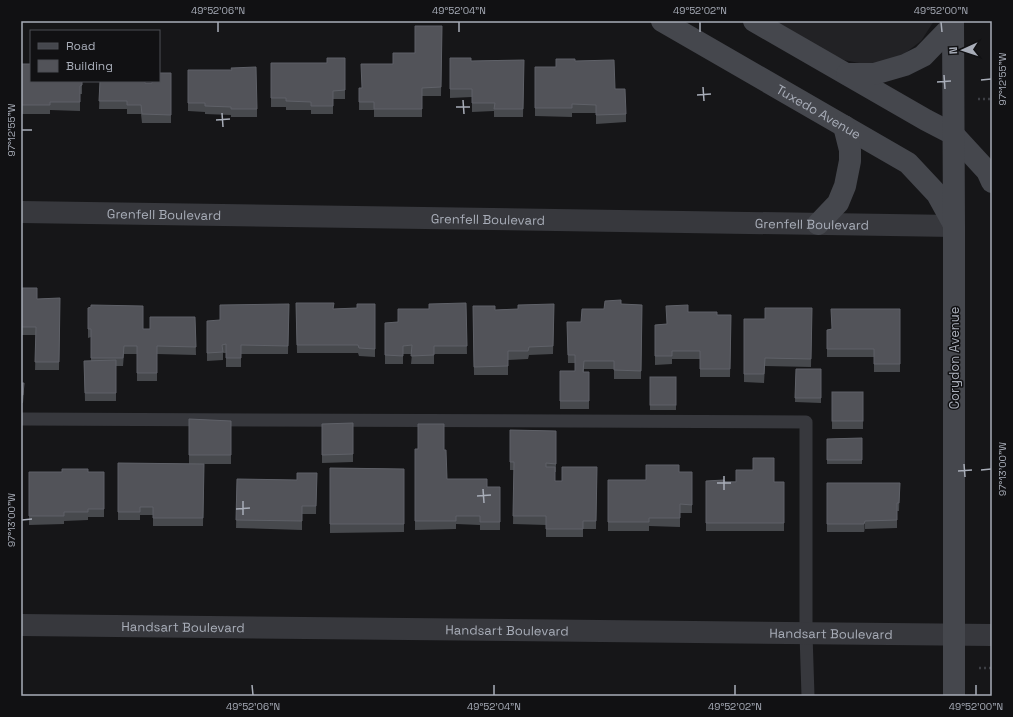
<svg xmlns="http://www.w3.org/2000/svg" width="1013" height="717" viewBox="0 0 1013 717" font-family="'Space Grotesk',sans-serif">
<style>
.built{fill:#222225}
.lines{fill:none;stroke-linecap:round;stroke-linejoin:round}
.path{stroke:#3d3f44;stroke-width:2.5;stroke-dasharray:2 3;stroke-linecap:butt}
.lane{stroke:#37383d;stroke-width:13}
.street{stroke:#37383d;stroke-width:22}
.secondary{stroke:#45474d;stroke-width:22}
.wall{fill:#47494d}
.shaded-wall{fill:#2f3033}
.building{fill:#525359;stroke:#5f6168}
.ticks{fill:none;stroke:#a8adb8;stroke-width:1.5}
.labels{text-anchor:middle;stroke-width:3;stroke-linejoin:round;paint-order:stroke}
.street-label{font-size:13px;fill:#a8adb8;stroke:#111113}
.neatline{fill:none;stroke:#a8adb8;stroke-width:1.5}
.ticks-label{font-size:10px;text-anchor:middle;fill:#a8adb8}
</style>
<rect width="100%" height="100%" fill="#161618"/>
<path class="built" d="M755,21h179l-13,20 -17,13 -19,8 -21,2 -20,-4z"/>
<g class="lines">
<g class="path">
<path d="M978,99h14"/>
<path d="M979,668h13"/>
</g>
<path class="lane" d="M21,419l785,3v212l2,62"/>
<g class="street">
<path id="s1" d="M21,212l933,14"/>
<path id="s2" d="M21,625l971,10"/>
</g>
<g class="secondary">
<path id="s3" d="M662,21l246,142 29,31 16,29"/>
<path d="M754,21l172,99 27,14 34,37 5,11"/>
<path d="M953,21l1,205v470"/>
<path d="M847,74h27l31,-9 18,-9 30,-31"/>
<path d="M818,224l20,-21 7,-17 5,-25v-11l-6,-24"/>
</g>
</g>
<g class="wall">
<path d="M442,26l-1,70h-19v21h-48v-7h-15v-22h3l31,-24 22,-11z"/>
<path d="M345,58v41h-12v15h-22v-4h-25v-3h-15v-44h56z"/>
<path d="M450,58l21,3 53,-1 -1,57h-29v-6l-22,1v-15l-22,1z"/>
<path d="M575,61l40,28 11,25v8l-30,2v-11h-24v4l-37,-1v-49h21z"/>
<path d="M21,64l61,17v13h-2v17l-30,-1v4h-29z"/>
<path d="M188,70l69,39v8h-26v-2l-26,-1v-2l-17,-1z"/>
<path d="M171,73v50h-29l-1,-9h-14v-5h-28l1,-28 45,2h7z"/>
<path d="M21,288l16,11 23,-1 -1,72h-24l1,-35h-15z"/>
<path d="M296,303l38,6 23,-1 18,-4v53l-16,-1 -1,-3h-61z"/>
<path d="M466,303l1,51h-33v10h-23l1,-10h-9v10h-18v-41l13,-1v-13h31z"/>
<path d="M289,304l-1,50h-47v13h-15v-14h-3v7l-16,1v-8l13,-33z"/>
<path d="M554,304l-1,50 -24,1 -1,4 -20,1v15h-34l-1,-69 22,4 23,-1z"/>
<path d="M621,304l21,1 -1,74h-27v-10h-30v3h5v37h-29v-38h15v-8h-7l-1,-41h14l23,-13z"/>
<path d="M812,308l-1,59 -46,-1 -1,17 -20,-1v-63h21z"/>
<path d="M900,309v63h-26v-15h-47v-27l5,-1z"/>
<path d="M688,312l29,3h14l-1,62h-30v-18h-28v5l-17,1v-40l12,-1z"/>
<path d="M88,316l55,13h7l45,-12 1,38 -39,-1v27h-20v-27h-13l-1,12h-7v35h-31l-1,-40h7v-24l-3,1z"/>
<path d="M796,369h25v34l-26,-1z"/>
<rect x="650" y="377" width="26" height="33"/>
<path d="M21,383l3,8 -1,12h-2z"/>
<rect x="832" y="392" width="31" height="37"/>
<path d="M189,419l42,2v43h-42z"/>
<path d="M353,423v39l-31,1v-39z"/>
<path d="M510,430l46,1v41h-1v9h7l35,-14 -1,62h-13v8h-37v-12l-33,-1 1,-54h-4z"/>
<path d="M862,438v26h-35v-25z"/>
<path d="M415,449h3l26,1 3,29 40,8h13v43h-20v-5l-24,-1v5l-41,1z"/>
<path d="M118,463l86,1 -1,62h-50v-11h-13v5h-22z"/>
<path d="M330,468l74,1v63l-74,1z"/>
<path d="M29,472h75v45h-16v3l-24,1v3l-35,1z"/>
<path d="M679,472h13v41h-12v14l-31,-1v5h-41v-51h38z"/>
<path d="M317,473l-1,41h-14v16l-66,-2 1,-49 60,1z"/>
<path d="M706,481l78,1v49h-78z"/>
<path d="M827,483h73l-1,28h-2v17l-32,1 -1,3h-37z"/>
</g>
<path class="shaded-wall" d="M865,521v8l-1,3v-8z"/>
<g class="building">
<path d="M415,26h27l-1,61 -19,1v21h-48v-7h-15v-14h3l-1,-24h32v-11h22z"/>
<path d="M327,58h18v32l-12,1v15h-22v-4l-25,-1v-3h-15v-35h56z"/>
<path d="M450,58h21v3l53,-1 -1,49h-29l1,-6h-23v-14h-22z"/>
<path d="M556,59h19v2l39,-1 1,29h10l1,25 -30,1v-10l-24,-1v4h-37v-41h21z"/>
<path d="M21,64h10v17h51v4l-2,1v16h-30v3h-29z"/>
<path d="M256,67l1,42h-26v-2l-26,-1v-3h-17v-33h44l-1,-2z"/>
<path d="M159,73h12v42l-29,-1 -1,-9h-14v-4h-28l1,-20h45v2h7v-2h7z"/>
<path d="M21,288h16v11l23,-1 -1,64h-24l1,-35h-15z"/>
<path d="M621,300v4l21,1 -1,66 -27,-1v-9h-30l-1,11h6v29h-29v-30h15v-16h-7l-1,-33h14l1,-13h22l1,-8z"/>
<path d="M296,303h38l-1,6 24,-1v-4h18v45l-16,-1 -1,-3h-61z"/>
<path d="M466,303l1,43h-33v9l-23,1 1,-11 -9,1v10l-18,-1v-32l13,-1v-13h31v-5z"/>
<path d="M289,304l-1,42 -47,-1v13h-15v-14l-4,1 1,7 -16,1v-32l13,-1v-15z"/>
<path d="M554,304l-1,42 -24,1 -1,4h-20v15l-34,1 -1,-61h22v4l23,-1v-4z"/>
<path d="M91,305l52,1v23h7v-12h45l1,30 -39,-1v27h-20v-27h-13l-1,12h-32v-29h-3v-21l3,-1z"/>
<path d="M688,305v7h29v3h14l-1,54h-30v-18h-28v5h-17v-31l12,-1 -1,-18z"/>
<path d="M765,308h47l-1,51 -46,-1 -1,16h-20v-55h21z"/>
<path d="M831,309h69v55h-26v-15h-47v-19l5,-1z"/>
<path d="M116,360v33h-31l-1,-32z"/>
<path d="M796,369h25v29h-26z"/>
<rect x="650" y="377" width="26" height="28"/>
<path d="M21,383h3l-1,12h-2z"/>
<rect x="832" y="392" width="31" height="29"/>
<path d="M189,419l42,2v34h-42z"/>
<path d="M353,423v31l-31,1v-31z"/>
<path d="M418,424h26v26h2l1,29h40v8h13v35h-20v-6h-24v5h-41v-72h3z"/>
<path d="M510,430l46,1v33l-10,-1v4h9v14h7v-14h35l-1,54h-13v8h-37v-13h-33l1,-54h-4z"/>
<path d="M862,438v22h-35v-21z"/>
<path d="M753,458h21v24h10v41h-78v-42l18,-1 1,2h11v-12h17z"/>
<path d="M118,463l86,1 -1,54h-50v-11h-13v5h-22z"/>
<path d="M646,465h33v7h13v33l-12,-1v14h-31v4h-41v-42h38z"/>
<path d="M330,468l74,1v55h-74z"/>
<path d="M62,469h26v3h16v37h-16v3h-24v4h-35v-44h33z"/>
<path d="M297,473h20l-1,33h-14v15l-66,-1 1,-41 60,1z"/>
<path d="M827,483h73l-1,20h-2v17l-32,1 -1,3h-37z"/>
</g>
<path class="ticks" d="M218,22v10M459,22v10M700,22v10M941,22l1,10M944,75l1,14M981,80l10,-1M937,82l14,-1M703,87l1,14M697,95l14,-1M463,100l1,14M456,107h14M222,113l1,14M216,120l14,-1M22,130h10M964,464l1,13M981,470l10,-1M958,471l14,-1M724,476v14M717,483h14M483,489l1,14M477,496l14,-1M243,501v14M236,509l14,-1M22,520l10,-1M252,685l1,10M494,685v10M735,685v10M976,685v10"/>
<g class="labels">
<g class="street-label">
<text dy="5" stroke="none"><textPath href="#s3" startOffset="181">Tuxedo Avenue</textPath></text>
<text dy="5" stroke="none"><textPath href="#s1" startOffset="143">Grenfell Boulevard</textPath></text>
<text dy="5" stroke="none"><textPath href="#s1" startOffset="467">Grenfell Boulevard</textPath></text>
<text dy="5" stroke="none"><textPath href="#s1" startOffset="791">Grenfell Boulevard</textPath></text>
<text transform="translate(954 358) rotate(-90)" y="5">Corydon Avenue</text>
<text dy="5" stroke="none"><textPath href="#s2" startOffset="162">Handsart Boulevard</textPath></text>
<text dy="5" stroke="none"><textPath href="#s2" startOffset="486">Handsart Boulevard</textPath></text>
<text dy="5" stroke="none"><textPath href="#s2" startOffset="810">Handsart Boulevard</textPath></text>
</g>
</g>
<rect width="1013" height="717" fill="none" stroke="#111113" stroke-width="44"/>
<rect x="30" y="30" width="130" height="52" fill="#111113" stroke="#4d4f55"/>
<rect x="38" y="43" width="20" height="6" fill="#45474d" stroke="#4d4f55"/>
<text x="66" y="50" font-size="12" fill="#a8adb8">Road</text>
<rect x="38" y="60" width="20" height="12" fill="#525359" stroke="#4d4f55"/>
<text x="66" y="70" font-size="12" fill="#a8adb8">Building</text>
<g transform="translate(963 50) rotate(267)" stroke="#111113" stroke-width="3" paint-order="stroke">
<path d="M0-3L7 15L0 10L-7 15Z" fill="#a8adb8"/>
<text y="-6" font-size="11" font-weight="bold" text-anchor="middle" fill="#a8adb8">N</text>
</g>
<rect x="22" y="22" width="969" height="673" class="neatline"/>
<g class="ticks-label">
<text x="218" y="14">49°52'06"N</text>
<text x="459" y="14">49°52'04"N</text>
<text x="700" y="14">49°52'02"N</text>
<text x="941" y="14">49°52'00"N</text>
<text transform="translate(1002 79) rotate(-90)" y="4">97°12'55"W</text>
<text transform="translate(11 130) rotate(-90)" y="4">97°12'55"W</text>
<text transform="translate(1002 469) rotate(-90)" y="4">97°13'00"W</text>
<text transform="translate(11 520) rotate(-90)" y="4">97°13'00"W</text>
<text x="253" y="710">49°52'06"N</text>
<text x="494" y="710">49°52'04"N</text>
<text x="735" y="710">49°52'02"N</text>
<text x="976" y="710">49°52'00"N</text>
</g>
</svg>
